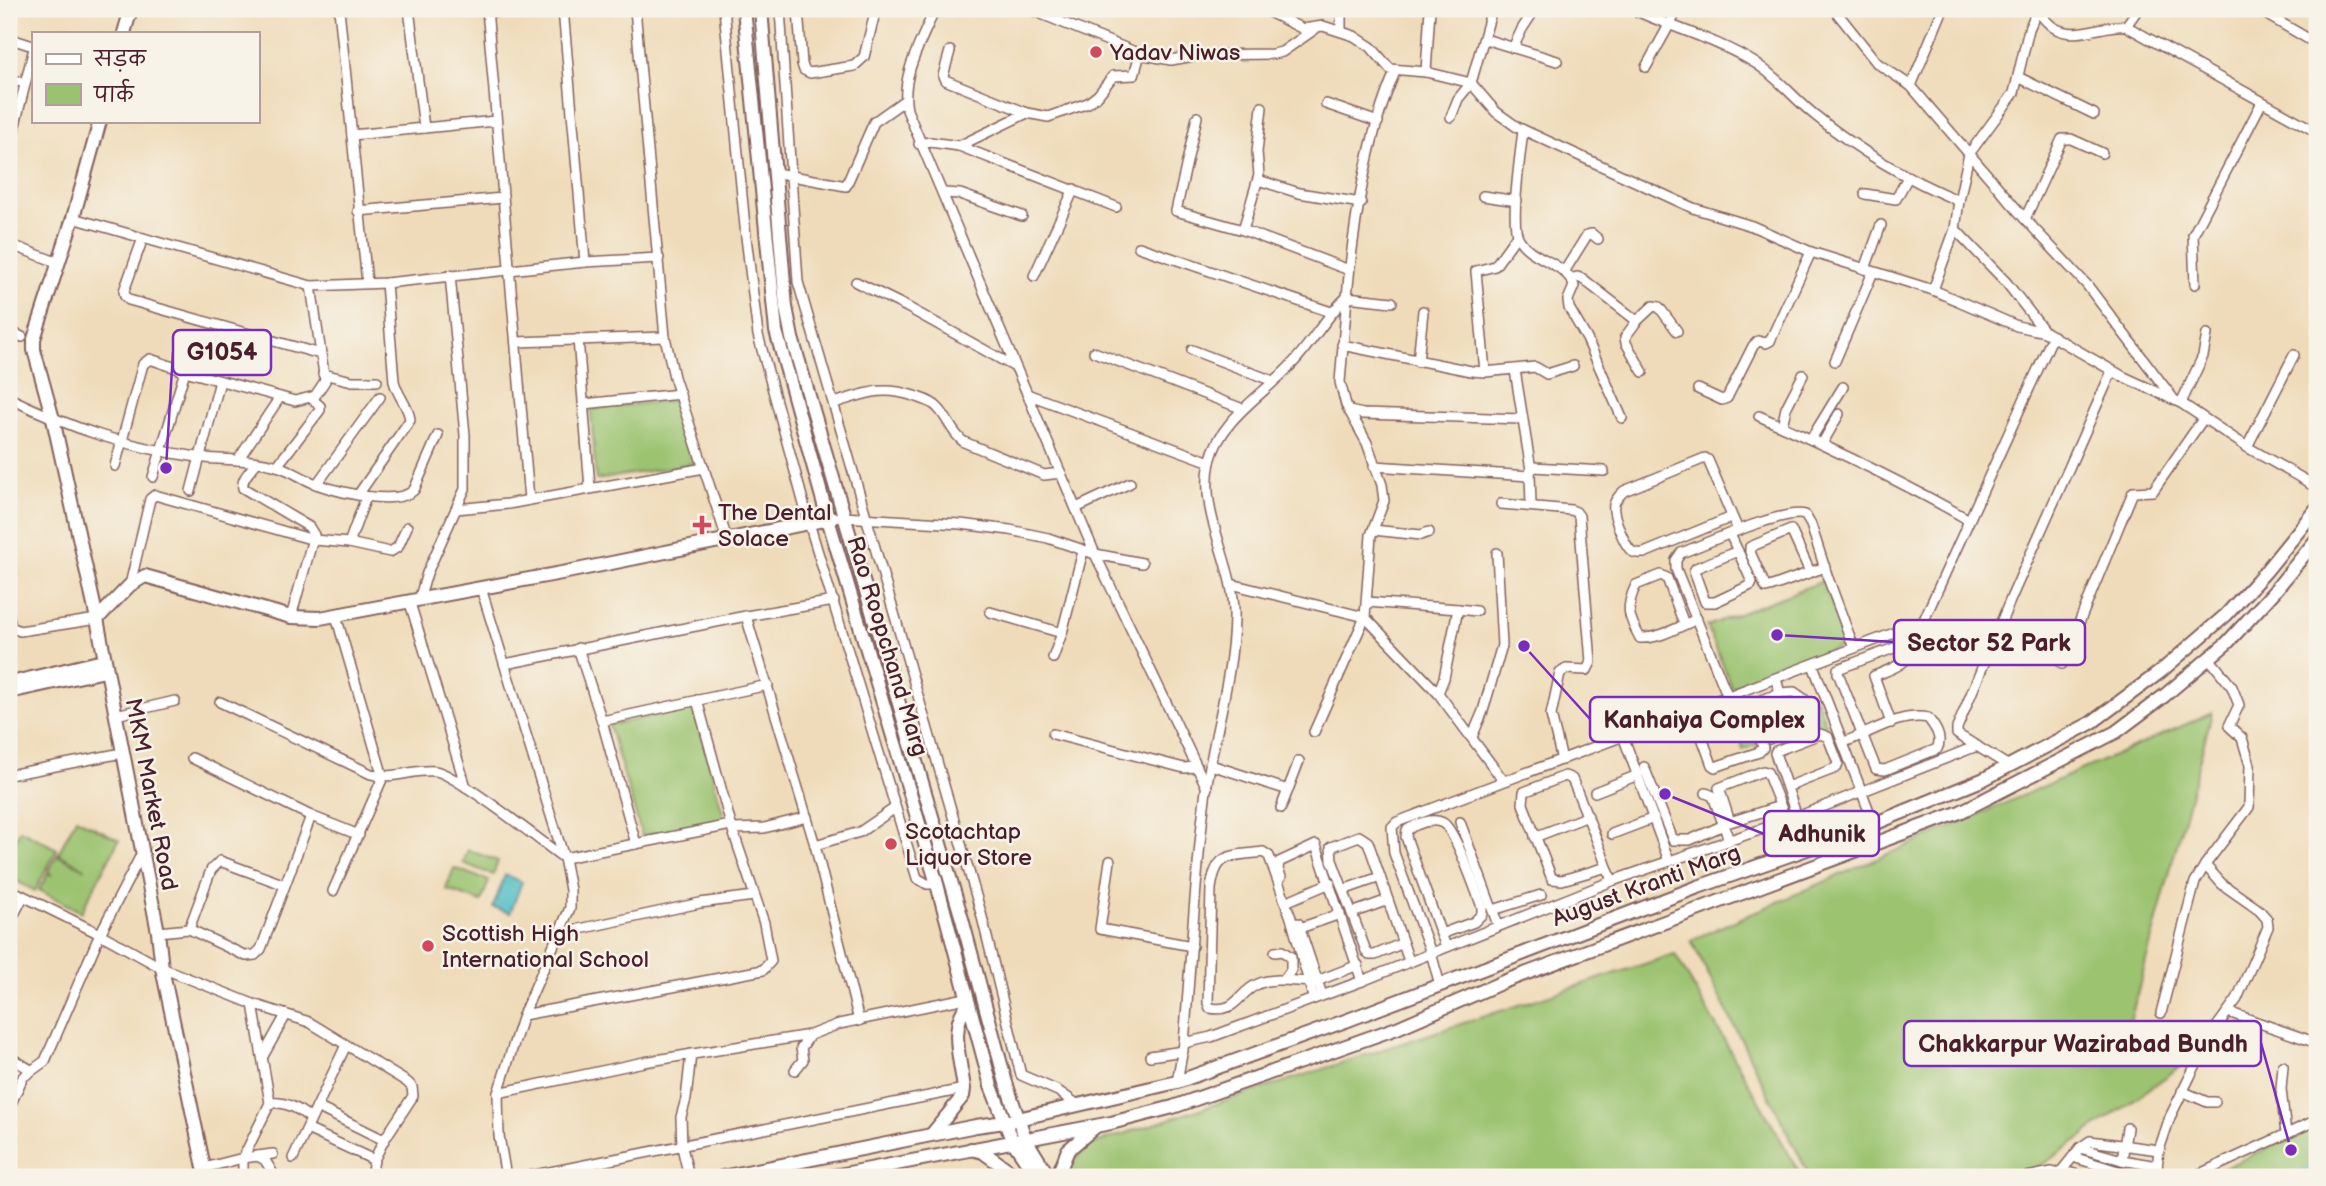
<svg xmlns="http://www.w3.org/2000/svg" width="2326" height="1186" viewBox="0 0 2326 1186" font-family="'Balsamiq Sans','Playpen Sans Deva',sans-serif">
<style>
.green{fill:#9bc36f;stroke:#72714d;stroke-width:2}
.water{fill:#50bec5;stroke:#4d6e78;stroke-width:2}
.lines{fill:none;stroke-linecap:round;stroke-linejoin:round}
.stream{stroke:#50bec5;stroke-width:2.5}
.street-casing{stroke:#84615d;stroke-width:12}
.secondary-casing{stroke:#84615d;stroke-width:16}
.street{stroke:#fff;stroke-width:9}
.secondary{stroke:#fff;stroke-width:12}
.poi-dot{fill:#d1495b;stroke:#f7f3e8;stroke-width:2.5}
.labels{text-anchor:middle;stroke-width:5;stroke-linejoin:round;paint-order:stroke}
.poi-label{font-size:23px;fill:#4a1f2b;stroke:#f7f3e8;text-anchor:start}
.street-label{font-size:23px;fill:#4a1f2b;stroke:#f7f3e8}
.leader{fill:none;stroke:#7b2cbf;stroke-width:2.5}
.callout-dot{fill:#7b2cbf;stroke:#f7f3e8;stroke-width:2.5}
.callout{fill:#f7f3e8;stroke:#7b2cbf;stroke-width:2.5}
.callout-label{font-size:24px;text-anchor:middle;font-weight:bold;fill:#4a1f2b}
</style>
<rect width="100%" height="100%" fill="#f7f3e8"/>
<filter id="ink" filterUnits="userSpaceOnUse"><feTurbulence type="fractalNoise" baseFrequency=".0143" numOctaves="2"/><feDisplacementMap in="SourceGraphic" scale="14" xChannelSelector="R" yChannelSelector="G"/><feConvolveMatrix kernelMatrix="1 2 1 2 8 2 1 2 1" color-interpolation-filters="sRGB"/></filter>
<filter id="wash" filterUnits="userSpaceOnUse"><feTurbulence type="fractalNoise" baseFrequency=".00686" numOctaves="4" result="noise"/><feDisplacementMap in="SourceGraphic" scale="28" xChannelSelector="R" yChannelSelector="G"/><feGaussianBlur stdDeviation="1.57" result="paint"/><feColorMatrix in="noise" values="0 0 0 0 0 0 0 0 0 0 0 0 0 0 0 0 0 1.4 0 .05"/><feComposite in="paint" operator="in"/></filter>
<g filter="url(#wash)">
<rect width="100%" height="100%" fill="#efdbb9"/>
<g class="green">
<path d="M676,400l20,63 -100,17 -5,-71z"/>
<path d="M1823,581l24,63 -115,44 -25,-62z"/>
<path d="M1817,699l10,28 -16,6 -9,-30z"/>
<path d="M694,708l31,112 -83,16 -33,-111z"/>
<path d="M2212,713l-83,312 55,39 -159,113h-215l-119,-237z"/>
<path d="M1753,733l5,11 -15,6 -3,-14z"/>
<path d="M76,818l43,22 -38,72 -42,-22 9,-17 4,2 -4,-3 9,-17 29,14 -28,-15z"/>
<path d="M20,830l37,19 -22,42 -26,-14v-24z"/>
<path d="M468,850l30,11 -5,14 -30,-12z"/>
<path d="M454,868l35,13 -8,21 -35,-13z"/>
<path d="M1675,954l127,223h-735l4,-14 19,-18z"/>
<path d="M2317,1126v47l-9,4h-104z"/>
</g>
<path class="water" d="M505,875l17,7 -12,31 -17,-6z"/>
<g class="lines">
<path class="stream" d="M2285,1177l32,-13"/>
</g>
</g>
<g filter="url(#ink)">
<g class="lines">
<g class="street-casing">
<g id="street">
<path d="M339,9l28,274"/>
<path d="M409,9l15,119"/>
<path d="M487,9l42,490"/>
<path d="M563,9l22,253"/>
<path d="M635,9l30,328 9,40 53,162"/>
<path d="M724,9l22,228 12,98 51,188 108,355 10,6h10"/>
<path d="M780,9l18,273 183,631 40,162 37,16 20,14"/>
<path d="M798,9l4,55 2,6 6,3 44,-7 10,-9 12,-48"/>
<path d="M935,9c-13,31 -35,67 -28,101l188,444 112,234"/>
<path d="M1029,9l111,45"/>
<path d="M1263,9l40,20 20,-3 31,10 17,11 19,22 36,3 45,11 25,29 21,15 176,81 59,18 59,26 122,38 84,36 28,6 77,44 59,27 66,44 70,40"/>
<path d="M1341,9v22"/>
<path d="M1632,9c41,19 84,30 123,54 23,14 40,37 61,53 43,35 91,63 143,85"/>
<path d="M1834,9l43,54 34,23 114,133 62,66 85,112"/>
<path d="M2257,9l60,35"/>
<path d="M2037,11c5,5 10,12 16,16 23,15 50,-4 73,-1l191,106"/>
<path d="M488,12l39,-3"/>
<path d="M761,13l30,-4"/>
<path d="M2126,26l12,-17"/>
<path d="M11,39l22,7"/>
<path d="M1485,39l72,22"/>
<path d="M1513,48l9,-19 13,-20"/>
<path d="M950,51l-7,25 2,4 82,33 21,4 40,-14 10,-8 15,-19 21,-1 6,-21 31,6 29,-5 73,-1 9,-2 33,-23"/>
<path d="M1646,67l32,-58"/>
<path d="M1426,72l4,-63"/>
<path d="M2018,77l76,37"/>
<path d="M9,79l16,4"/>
<path d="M1911,86l32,-77"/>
<path d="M1326,104l52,18"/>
<path d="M1197,117l-21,94 67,19 106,40"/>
<path d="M1451,117l7,-18 13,-16 21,-74"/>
<path d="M1523,130c-2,21 -13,91 -5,107 11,23 49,25 56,49l-6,14 1,8 18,31 35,79"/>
<path d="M352,135l144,-14"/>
<path d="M919,144l11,-2 29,4 68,-33"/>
<path d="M959,146l157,61"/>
<path d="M9,149l24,-97"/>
<path d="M776,173l70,13 28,-64 31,-22"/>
<path d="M1258,180l41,13 62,10"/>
<path d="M944,193l16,1 62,22"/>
<path d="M1865,194l31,5 12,-22"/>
<path d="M1483,196l34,5"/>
<path d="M358,211l145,-13"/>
<path d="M73,218l238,68 75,-3 199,-21 74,-4"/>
<path d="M2025,219l37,-80h9l31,14"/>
<path d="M1955,229l51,53 39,50"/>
<path d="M1243,230l16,-55 -2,-23 5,-45"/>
<path d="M143,238l-19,53 1,5 4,4 191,54"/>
<path d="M9,244l50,19"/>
<path d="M1139,247l192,65"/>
<path d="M1865,269l16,-44"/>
<path d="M1564,272l23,-37 5,-1 6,5"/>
<path d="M1034,276l40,-87"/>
<path d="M1571,279l6,-2 6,2 54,42 16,-15 6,1 18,24"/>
<path d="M856,282l51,25 108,60"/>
<path d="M2195,284l-2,-49 69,-133"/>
<path d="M1933,290l22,-61 4,-28 10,-47 45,-61 15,-64 9,-20"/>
<path d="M1637,321l-12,16 1,6 17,29"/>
<path d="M9,331l13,6"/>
<path d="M578,339l12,149"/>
<path d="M516,342l149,-5"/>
<path d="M1342,345l129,26 14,1 50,-5 12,7 26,-8"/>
<path d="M1192,350l81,31"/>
<path d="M1094,352l149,57"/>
<path d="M1835,361l38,-89"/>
<path d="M1418,362l5,-51"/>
<path d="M1515,370l16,100"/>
<path d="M1485,372l-9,-101 19,-5 22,-31"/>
<path d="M323,374l29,7h25"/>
<path d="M1698,389l24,11 5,-2 26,-52 5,-5 8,2 4,-2 41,-89"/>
<path d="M1027,394l183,68"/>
<path d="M9,398c64,31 117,49 188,59 26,4 55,1 80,9 14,4 26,13 39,18 23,8 80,23 98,6l24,-55"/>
<path d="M834,403c31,-9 47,-18 80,-7 8,3 18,5 24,12 10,10 14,26 26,34l80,33 17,-2"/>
<path d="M2181,403l22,-47 4,-22"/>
<path d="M584,404l96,-10"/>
<path d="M1349,411l14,3 159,5"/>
<path d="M1759,416c72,32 142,65 210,104"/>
<path d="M1782,426l4,-18 17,-33"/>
<path d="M1811,439l32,-52"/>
<path d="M1822,444l17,-30"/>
<path d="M2247,447l47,-92"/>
<path d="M238,460l42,-63"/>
<path d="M256,463c-5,8 -15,15 -13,25l66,39 5,8 -23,82"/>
<path d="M115,466l28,-102 7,-5 35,12 110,30 20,-5 10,-15 -14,-95"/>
<path d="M277,466l43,-56v-4l-9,-8"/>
<path d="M1374,466l156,10"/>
<path d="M153,477l32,-106"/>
<path d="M317,484l63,-87"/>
<path d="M2310,484l7,-13"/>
<path d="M191,491l29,-110"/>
<path d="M358,495l52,-75c-1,-14 -13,-24 -16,-39l-8,-98"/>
<path d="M1501,504l70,6 5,2 3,4 12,146 -4,8 -21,-1 -6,4 -9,42 11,45"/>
<path d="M1531,505l-1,-32 3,-6 71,4"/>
<path d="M1076,508l54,-25"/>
<path d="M456,509l52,-5 196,-36"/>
<path d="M843,517l117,7 50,6 38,8 47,16 47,9"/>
<path d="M1732,517l-88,36c-4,0 -7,1 -11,-1 -8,-4 -21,-38 -19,-47 1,-6 6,-10 10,-14l81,-33 3,2 30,70"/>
<path d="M1373,530l48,5 8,-3"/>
<path d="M1730,534l22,48 -1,3 -36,17h-10l-11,-31 2,-3 42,-17"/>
<path d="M349,543l17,-46"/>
<path d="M1810,572l-19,-42 -41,17v5l16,36 4,-1 55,-20"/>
<path d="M1231,584l134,33 73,76 65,87"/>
<path d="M130,585l20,-86 5,-4 159,45 35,3 41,9 8,-5 9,-20"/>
<path d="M481,588l83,270 6,32v18l-47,107 -25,78 1,43 7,41"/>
<path d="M419,600l8,-27 38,-84v-54l-15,-160"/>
<path d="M1367,602l91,7 -14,69 -6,15"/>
<path d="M410,603l56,184"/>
<path d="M1458,609l18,2"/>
<path d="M990,612l72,21"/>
<path d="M746,616l69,229 44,176"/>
<path d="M9,617l2,10 9,4 77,-12"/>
<path d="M1684,624l-17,-46 -6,-3 -25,10c-11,23 -8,31 4,53 20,1 40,-12 57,-19"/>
<path d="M578,648l24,73 34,123"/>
<path d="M1053,658l9,-25 21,-82"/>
<path d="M505,664l241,-48 88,-15"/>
<path d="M2062,664l71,-172 20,-1 50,-72"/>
<path d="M1813,665l61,159"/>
<path d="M1780,693l14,-1 10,7"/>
<path d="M1728,697l-52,-128v-9l5,-7c24,-9 104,-45 124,-38l6,10 17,53 26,70"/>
<path d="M220,702l151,72c21,6 42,-5 64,-3 20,2 107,71 129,87l167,-33"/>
<path d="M1692,710l20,55 3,2 44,-15 4,-4 -8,-31 -10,-11 -6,-1 -43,18"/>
<path d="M116,715l59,-14"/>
<path d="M602,721l166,-36"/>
<path d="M1314,732l51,-115 6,-82 13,-34 -2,-16 -15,-42 -21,-38 -6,-23 7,-85 45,5"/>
<path d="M1053,734l131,34 12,-1"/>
<path d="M1623,736l46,125"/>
<path d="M1472,737l11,-26 19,-66 -5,-92"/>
<path d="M1769,739l-12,-31 5,-8 18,-7 -4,-14"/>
<path d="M1844,742c27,-9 56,-30 84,-24 7,9 15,20 9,31l-52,21 -9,-1 -38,-96v-4l72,-27c4,22 -20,27 -36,34l17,47"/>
<path d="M192,758l119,58 48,19"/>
<path d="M1211,765l77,25"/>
<path d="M2009,766l-52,-32v-6l55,-132 100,-225"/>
<path d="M1644,767l29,73h17l34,-15"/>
<path d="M9,775l113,-22"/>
<path d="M1787,787l49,-19 2,-5 -10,-26 -8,-3 -44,17 -1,2 22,64"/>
<path d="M1595,792l43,-17"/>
<path d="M1706,793l7,3 16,44"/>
<path d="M1780,806l-50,16 -11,-34 44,-17 4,1 19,48"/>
<path d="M1281,808l18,-47"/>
<path d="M1460,822l38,103"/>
<path d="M733,829l31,-1 43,-11"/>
<path d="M1612,834l42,-16"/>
<path d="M1535,837l53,-21"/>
<path d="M815,845l45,-13 35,-24"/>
<path d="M1110,861l-10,68 92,17"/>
<path d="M1607,867l-45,13 -10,-1 -29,-75 1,-12 41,-16 7,3c14,34 28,67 40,102"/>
<path d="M1281,877l-3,-8 1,-7 37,-17 46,136"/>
<path d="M9,889l91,45 62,34 91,36 56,18 98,60 5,5 1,9 -29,44 -10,20 -3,17"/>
<path d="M1343,890l37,-13"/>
<path d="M333,891l50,-114 -47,-161"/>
<path d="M1290,900l40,-17"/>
<path d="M1493,910l48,-15"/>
<path d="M1352,913l36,-13"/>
<path d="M1298,923l24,72"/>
<path d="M9,924l14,-27"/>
<path d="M1300,928l40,-14"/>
<path d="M189,929l22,-59 9,-9 65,24"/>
<path d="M158,932l31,-3 57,27 9,-1 6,-6 50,-133"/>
<path d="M561,933l139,-30 54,-7"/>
<path d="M1441,934l33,-12 8,-8v-7c-6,-16 -27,-77 -39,-84 -10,-6 -27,1 -36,7l-1,7 35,97 5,12"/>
<path d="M1403,943l-28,12h-6l-3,-4 -34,-91 -1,-13 28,-11 9,6 41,119"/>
<path d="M1275,952l7,-1 9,6v13l-6,9"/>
<path d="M1317,981l41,-16"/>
<path d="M1309,982c-17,-1 -36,-5 -51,2 -21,9 -20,29 -48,24l-2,-5 3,-114c5,-38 19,-32 52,-37l6,4 22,62 18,64c1,5 3,10 4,16"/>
<path d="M1440,985l-9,-32 -37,-100 -2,-26 5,-5 526,-200 130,-286"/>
<path d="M2228,1012l89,31"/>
<path d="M2161,1013l34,-131 10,-17"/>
<path d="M523,1015l240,-45 8,-9 -7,-38 -33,-98 -34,-125"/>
<path d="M1184,1043l27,-6 151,-56 250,-100 185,-64 180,-71"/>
<path d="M263,1056l23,-41"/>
<path d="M1150,1056l33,-5"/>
<path d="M9,1057l22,13"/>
<path d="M2283,1066l-2,23 5,45"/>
<path d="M795,1070l8,-10 -2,-12 9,-13 29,-11 127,-26"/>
<path d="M1177,1082l7,-39c7,-84 11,-169 22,-253 8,-57 27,-114 28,-172 2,-53 -36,-102 -24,-156 10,-43 52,-66 80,-96 21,-21 34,-48 57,-69 6,-70 20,-163 49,-227"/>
<path d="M2182,1091l25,11h8"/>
<path d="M498,1093l146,-31 166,-27"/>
<path d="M270,1103c16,-2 29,6 41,16"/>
<path d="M317,1107l67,33"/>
<path d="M9,1108l14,-31 22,-16 55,-127 42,-81"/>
<path d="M2127,1128l-5,32 35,6"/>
<path d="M307,1129l67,31"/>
<path d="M2080,1148l42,12"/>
<path d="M258,1156l7,4 10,17"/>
<path d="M2073,1157l64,20"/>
<path d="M293,1158l53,-113"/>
<path d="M204,1168l39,-10 27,-55 -17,-99"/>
<path d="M2059,1174l21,-26 10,-7 69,9"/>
<path d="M2059,1174l12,-1 12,4"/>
<path d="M243,1177v-19l30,-4"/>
<path d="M525,1177l439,-88"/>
<path d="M689,1177l-7,-30 -1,-30 5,-18 5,-45"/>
<path d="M2027,1177l25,-5 7,2 2,3"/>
<path d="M2156,1177l3,-27 11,-33 40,-81 27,-37 31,-72 -1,-8 -8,-9 -37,-26 -17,-19 44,-58 1,-42 -8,-27 -13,-12 10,-21 -7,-18 -23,-29"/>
<path d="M2193,1177l124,-57"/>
</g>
</g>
<g class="secondary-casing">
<g id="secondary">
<path d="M744,9l32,322 52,188 109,365 54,202 21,54 25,37"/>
<path d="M761,9l25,298 6,31 170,581 44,164 19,55 24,39"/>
<path d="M124,33l7,-24"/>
<path d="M100,121l-27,97 -39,121v11l19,69 44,200 61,313 4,36 44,209"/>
<path d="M97,619l33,-34 15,-9 146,41 29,1 247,-46 266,-54"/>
<path d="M19,681l84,-20"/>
<path d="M9,692l96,-21"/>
<path d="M932,1134l31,-38 1,-7c-3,-28 -16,-62 4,-85"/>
<path d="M971,1149l12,3 35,25"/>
<path d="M722,1177l254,-51 29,-4 172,-40 171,-62 350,-133 146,-51 138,-56 109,-57 69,-51 66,-57 40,-44 51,-63"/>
<path d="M828,1177l283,-54 62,-16 224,-79 106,-46 457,-170 156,-80 48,-36 63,-53 46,-50 44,-54"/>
<path d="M1057,1177l11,-27 27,-23"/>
</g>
</g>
<use href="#street" class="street"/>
<use href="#secondary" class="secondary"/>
</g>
</g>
<g class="poi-dot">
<circle cx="1096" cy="52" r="7"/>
<path d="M698.5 514.5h7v7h7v7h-7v7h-7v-7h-7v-7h7z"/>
<circle cx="891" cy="844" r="7"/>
<circle cx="428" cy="946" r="7"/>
</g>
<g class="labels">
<g class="poi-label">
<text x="1110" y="60">Yadav Niwas</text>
<text x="718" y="520">The Dental<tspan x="718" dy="26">Solace</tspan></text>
<text x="905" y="839">Scotachtap<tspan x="905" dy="26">Liquor Store</tspan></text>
<text x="442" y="941">Scottish High<tspan x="442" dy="26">International School</tspan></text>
</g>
<g class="street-label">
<text transform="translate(888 646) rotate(73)" y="8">Rao Roopchand Marg</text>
<text transform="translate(152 794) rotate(79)" y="8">MKM Market Road</text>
<text transform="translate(1646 885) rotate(-20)" y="8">August Kranti Marg</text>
</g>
</g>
<path class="leader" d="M166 468L173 352M1777 635L1894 642M1524 646L1590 719M1665 794L1764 834M2291 1150L2261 1043"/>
<g class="callout-dot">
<circle cx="166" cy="468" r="7"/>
<circle cx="1777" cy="635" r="7"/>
<circle cx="1524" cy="646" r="7"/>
<circle cx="1665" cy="794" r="7"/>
<circle cx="2291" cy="1150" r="7"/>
</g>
<g class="callout">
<rect x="173" y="330" width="98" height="45" rx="7"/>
<rect x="1894" y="620" width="191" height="45" rx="7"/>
<rect x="1590" y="697" width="229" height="45" rx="7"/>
<rect x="1764" y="811" width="115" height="45" rx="7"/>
<rect x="1904" y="1021" width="357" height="45" rx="7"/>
</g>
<g class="callout-label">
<text x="222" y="360">G1054</text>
<text x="1989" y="651">Sector 52 Park</text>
<text x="1704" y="728">Kanhaiya Complex</text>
<text x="1822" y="842">Adhunik</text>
<text x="2083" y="1052">Chakkarpur Wazirabad Bundh</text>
</g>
<rect width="2326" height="1186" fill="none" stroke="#f7f3e8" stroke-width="35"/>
<rect x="32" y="32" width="228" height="91" fill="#f7f3e8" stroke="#b29e9c" stroke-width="2"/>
<rect x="46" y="54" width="35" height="10" fill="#ffffff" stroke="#b29e9c" stroke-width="2"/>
<text x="94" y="66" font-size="21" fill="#4a1f2b">सड़क</text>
<rect x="46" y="84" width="35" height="21" fill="#9bc36f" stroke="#b29e9c" stroke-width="2"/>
<text x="94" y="102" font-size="21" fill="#4a1f2b">पार्क</text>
</svg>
